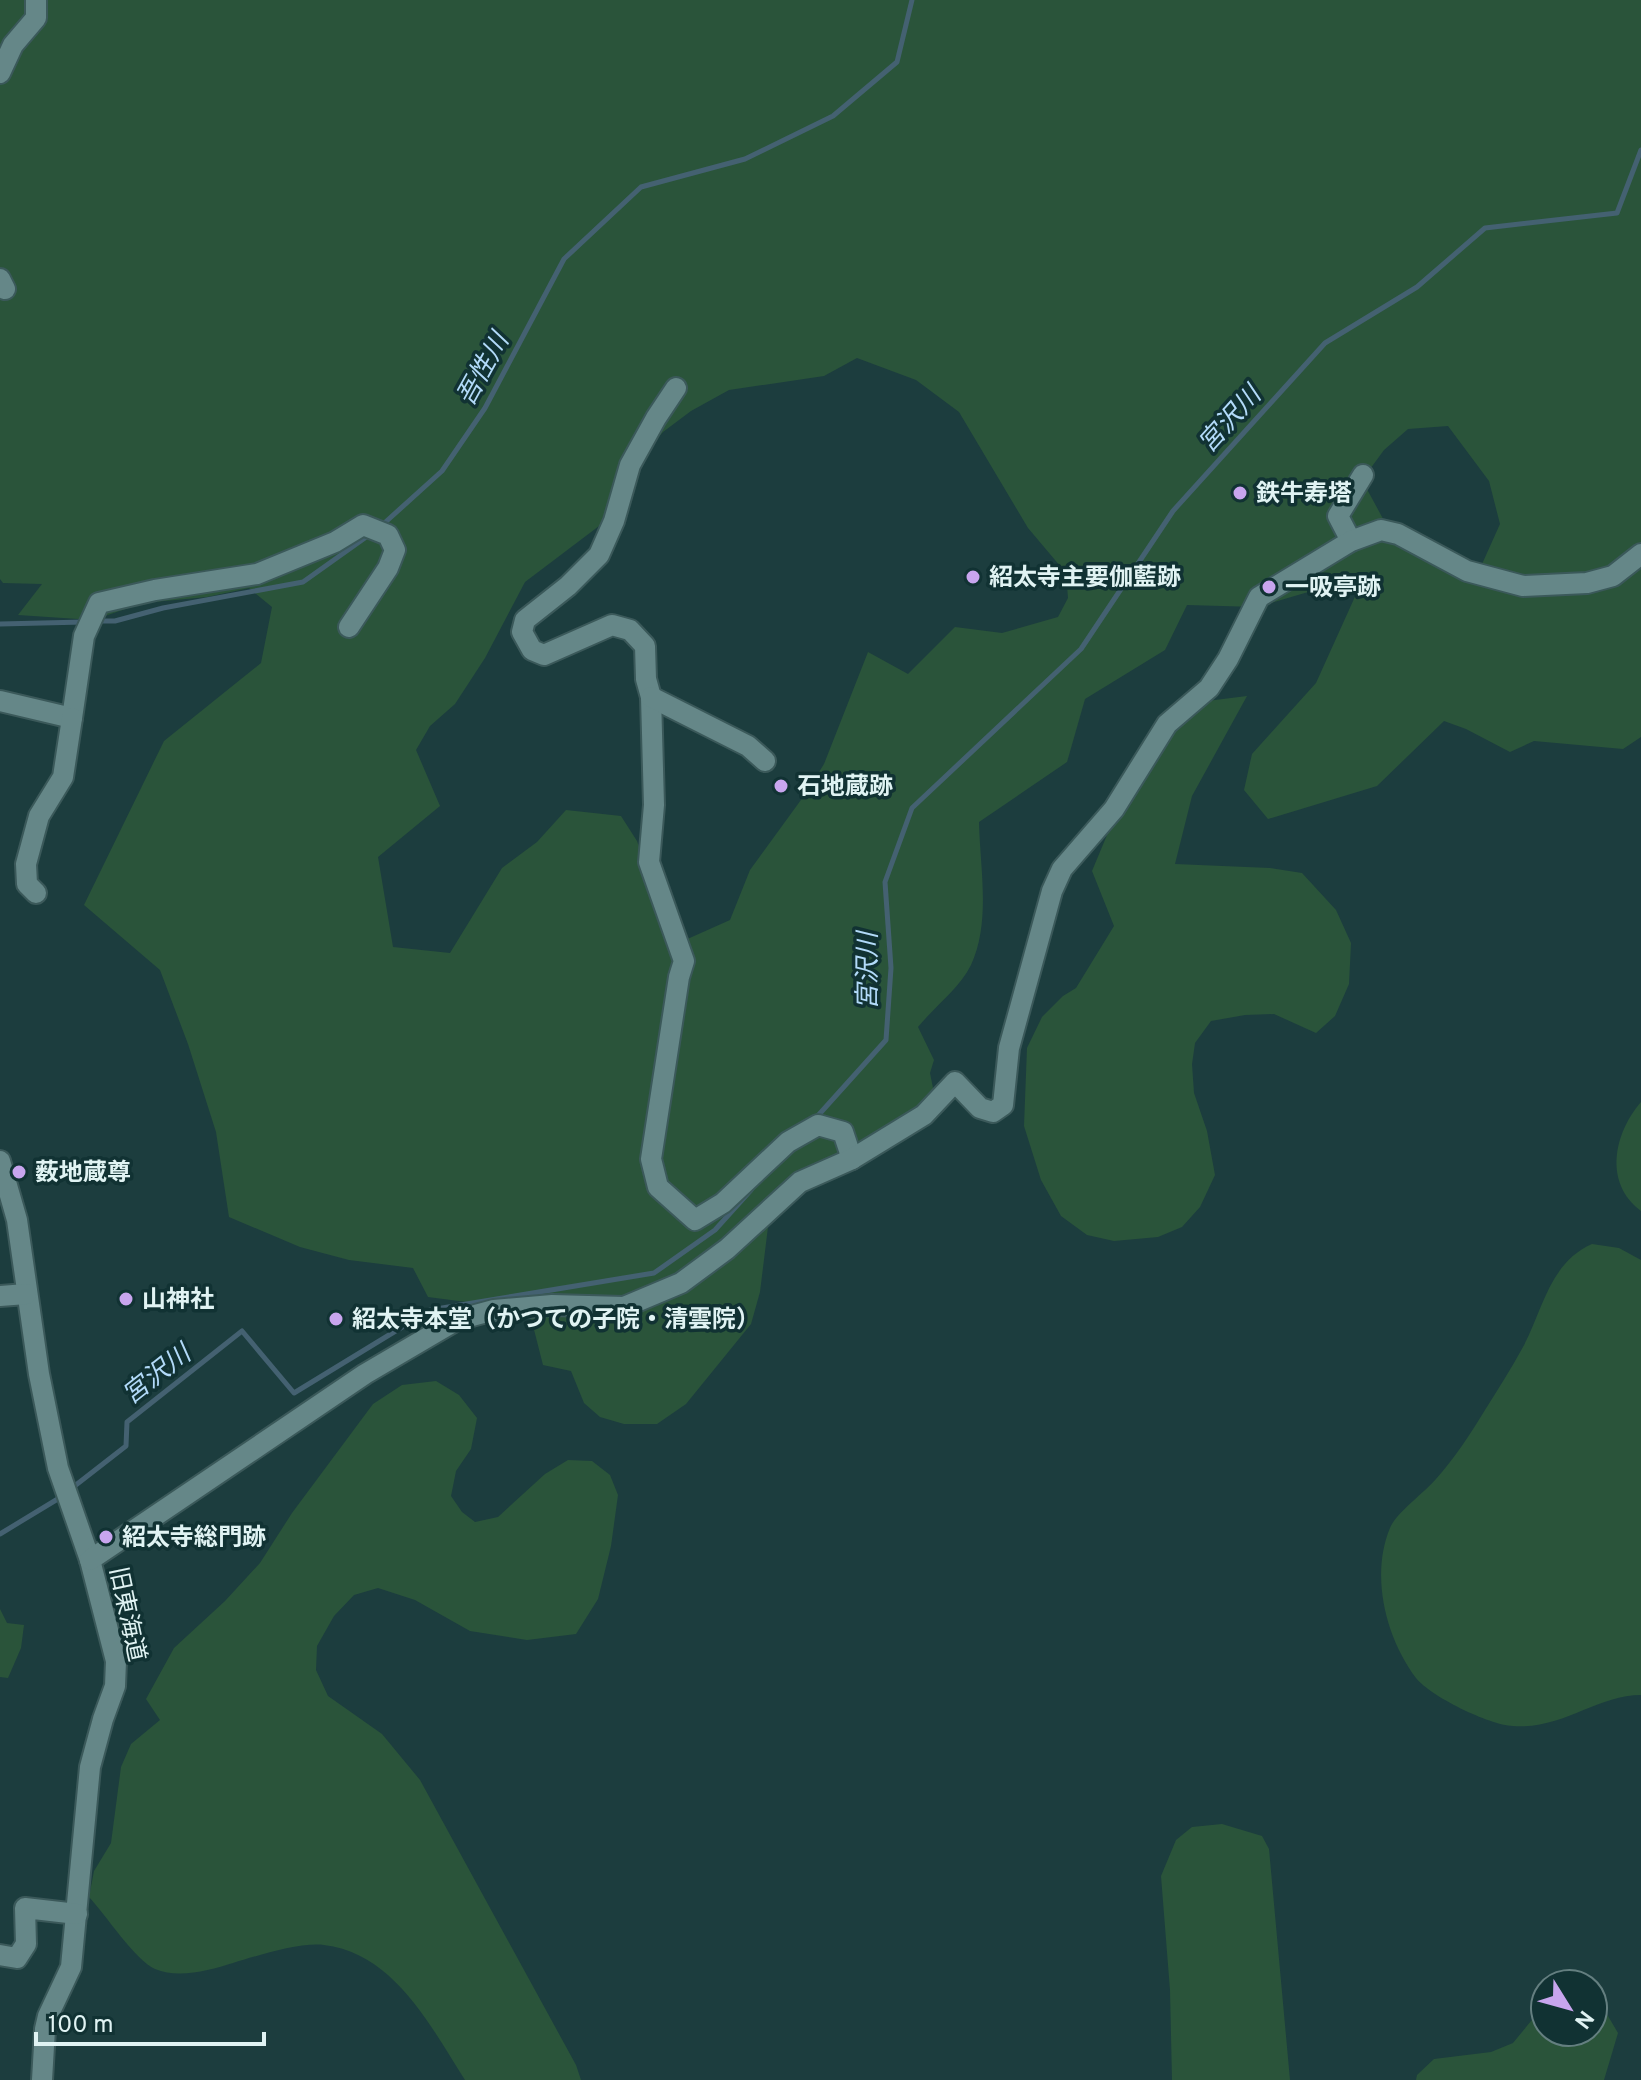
<svg xmlns="http://www.w3.org/2000/svg" width="1641" height="2080" viewBox="0 0 1641 2080" font-family="Overpass,'Noto Sans JP',sans-serif">
<style>
.green{fill:#2a543a;fill-rule:evenodd}
.lines{fill:none;stroke-linecap:round;stroke-linejoin:round}
.stream{stroke:#446171;stroke-width:5}
.minor-casing{stroke:#3b595a;stroke-width:24}
.minor{stroke:#658788;stroke-width:20}
.poi-dot{fill:#c8a5ee;stroke:#113233;stroke-width:3}
.labels{text-anchor:middle;stroke-width:7;stroke-linejoin:round;paint-order:stroke}
.poi-label{font-size:24px;font-weight:bold;fill:#e0f3f3;stroke:#113233;text-anchor:start}
.street-label{font-size:24px;fill:#e0f3f3;stroke:#113233}
.water-label{font-size:26px;font-style:italic;fill:#b2daf9;stroke:#113233}
</style>
<rect width="100%" height="100%" fill="#1c3d3e"/>
<g class="green">
<path d="M0,0h1641v737l-18,12 -89,-8 -24,11 -44,-23 -22,-8 -67,65 -109,33 -24,-29 8,-36 64,-71 42,-93h-43l-58,17 -70,-2 -22,45 -80,49 -18,63 -88,60c1,46 12,100 -8,143 -12,24 -36,41 -53,62l16,33 -4,13 4,20 -24,24 -118,64 -24,46 -8,65 -9,32 -65,80 -29,20h-33l-24,-7 -16,-14 -13,-32 -28,-6 -14,-55 -20,-14 -35,7 -46,-6 -15,-29 -64,-8 -49,-13 -71,-30 -13,-85 -28,-88 -28,-74 -76,-65 80,-164 97,-78 11,-56 -23,-19 -42,9 -64,6 -50,17 -75,-5 24,-31 -39,-1 -3,-4zM857,358l59,22 43,32 69,116 38,45 2,25 -10,19 -56,16 -47,-6 -47,47 -40,-22 -44,112 -18,29 -56,77 -20,50 -56,25 -37,-104 -16,-25 -55,-6 -29,32 -35,26 -52,85 -57,-6 -15,-90 62,-51 -24,-56 14,-24 25,-22 30,-46 40,-76 78,-59 32,-59 28,-32 28,-21 38,-21 95,-14zM1448,426l41,55 11,43 -22,49 -84,-34 -32,-59 22,-30 24,-21z"/>
<path d="M1247,696l-55,100 -17,68 95,4 32,5 34,37 15,33 -2,41 -14,32 -19,17 -42,-19 -29,1 -34,6 -16,22 -3,21 2,29 13,38 8,44 -15,32 -18,20 -24,10 -44,4 -27,-6 -26,-19 -20,-36 -17,-54 3,-78 15,-31 21,-21 13,-8 38,-62 -22,-55 35,-84 56,-83z"/>
<path d="M1641,1102v109c-38,-28 -27,-78 0,-109z"/>
<path d="M1592,1244l27,4 22,12v435c-44,0 -79,35 -128,31 -24,-1 -83,-30 -97,-48 -30,-40 -46,-102 -26,-150 6,-15 34,-35 46,-49 18,-20 35,-46 49,-69 13,-21 26,-41 38,-63 20,-37 26,-84 69,-103z"/>
<path d="M436,1381l23,14 18,23 -6,31 -15,22 -5,25 11,16 13,10 23,-5 47,-43 23,-14 24,1 18,14 8,20 -7,51 -13,53 -22,35 -49,6 -57,-9 -55,-31 -37,-12 -24,7 -20,21 -17,30 -1,24 12,26 54,38 38,46 156,285 5,15h-116c-34,-53 -71,-127 -141,-135 -24,-3 -68,11 -91,18 -23,7 -54,16 -78,6 -19,-8 -50,-55 -66,-72l5,-26 17,-28 10,-76 10,-23 29,-24 -14,-21 28,-51 51,-47 35,-38 32,-50 81,-109 29,-19z"/>
<path d="M0,1609l7,14 17,2 -3,23 -13,30 -8,-1z"/>
<path d="M1222,1824l40,12 7,13 21,231h-118l-2,-90 -9,-114 15,-36 16,-13z"/>
<path d="M1545,2004v28h48v-28l15,12 10,17 -14,47h-188l1,-5 17,-16 57,-7 22,-9z"/>
</g>
<g class="lines">
<g class="stream">
<path d="M380,527l62,-56 43,-63 79,-149 77,-72 104,-28 88,-43 64,-54 15,-62"/>
<path d="M98,621h17l48,-13 140,-26 66,-47"/>
<path d="M0,624l84,-2"/>
<path d="M814,1120l72,-80 5,-72 -6,-86 27,-74 169,-159 92,-138 152,-168 92,-56 68,-59 132,-15 24,-63"/>
<path d="M72,1488l54,-42 1,-24 115,-91 52,62 136,-83 224,-37 61,-43 36,-40"/>
<path d="M0,1534l61,-37"/>
</g>
<g class="minor-casing">
<g id="minor">
<path d="M0,73l13,-28 23,-27v-18"/>
<path d="M0,279l5,10"/>
<path d="M676,388l-20,30 -26,47 -16,56 -15,34 -31,31 -43,34 -3,12 10,18 12,5 68,-30 18,5 15,16 1,33 5,18 3,108 -5,57 35,99 -5,16 -28,182 7,28 37,33 28,-17 65,-61 30,-17 25,7 9,27"/>
<path d="M1351,541l-13,-25 25,-41"/>
<path d="M651,697l97,49 17,15"/>
<path d="M0,701l72,17 12,-82 15,-33 56,-13 102,-16 78,-32 28,-17 25,10 7,15 -7,18 -39,59"/>
<path d="M36,893l-9,-9 -1,-20 13,-48 24,-39 9,-59"/>
<path d="M0,1161l17,59 22,154 19,94 32,92 26,101 -1,25 -12,33 -13,48 -19,200 -23,49 -3,13 -3,51"/>
<path d="M0,1296l26,-2"/>
<path d="M90,1560l275,-186 92,-54 37,-10 58,-5 72,2 57,-24 46,-34 73,-67 52,-23 72,-44 31,-33 25,26 13,4 10,-7 6,-57 43,-157 10,-22 52,-60 53,-85 42,-36 19,-29 31,-62 92,-56 30,-11 17,4 69,37 56,15 64,-3 26,-7 28,-22"/>
<path d="M0,1955l17,3 9,-14 -1,-36 52,6"/>
</g>
</g>
<use href="#minor" class="minor"/>
</g>
<g class="poi-dot">
<circle cx="1240" cy="493" r="8"/>
<circle cx="973" cy="577" r="8"/>
<circle cx="1269" cy="587" r="8"/>
<circle cx="781" cy="786" r="8"/>
<circle cx="19" cy="1172" r="8"/>
<circle cx="126" cy="1299" r="8"/>
<circle cx="336" cy="1319" r="8"/>
<circle cx="106" cy="1537" r="8"/>
</g>
<g class="labels">
<g class="poi-label">
<text x="1256" y="501">鉄牛寿塔</text>
<text x="989" y="585">紹太寺主要伽藍跡</text>
<text x="1285" y="595">一吸亭跡</text>
<text x="797" y="794">石地蔵跡</text>
<text x="35" y="1180">薮地蔵尊</text>
<text x="142" y="1307">山神社</text>
<text x="352" y="1327">紹太寺本堂（かつての子院・清雲院）</text>
<text x="122" y="1545">紹太寺総門跡</text>
</g>
<g class="street-label">
<text transform="translate(128 1614) rotate(78)" y="8">旧東海道</text>
</g>
<g class="water-label">
<text transform="translate(482 369) rotate(-61)" y="9">吾性川</text>
<text transform="translate(1229 419) rotate(-48)" y="9">宮沢川</text>
<text transform="translate(867 971) rotate(-90)" y="9">宮沢川</text>
<text transform="translate(156 1374) rotate(-38)" y="9">宮沢川</text>
</g>
</g>
<g transform="translate(1569 2008) rotate(127)"><circle r="38" fill="#113233" stroke="#647f80" stroke-width="2"/>
<path d="M0-6L14 30L0 20L-14 30Z" fill="#c8a5ee"/>
<text y="-12" font-size="22" font-weight="bold" text-anchor="middle" fill="#e0f3f3">N</text>
</g>
<path d="M36 2032v12h228v-12" fill="none" stroke="#e0f3f3" stroke-width="4"/>
<text x="48" y="2032" font-size="24" fill="#e0f3f3" stroke="#113233" stroke-width="6" paint-order="stroke">100 m</text>
</svg>
